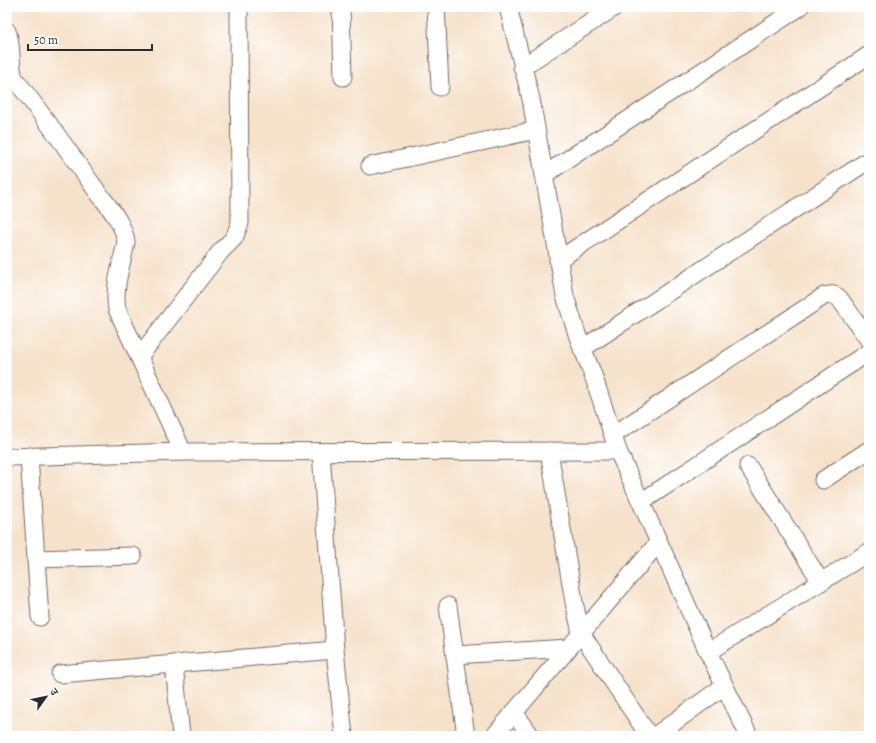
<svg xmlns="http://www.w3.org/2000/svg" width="876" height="743" viewBox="0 0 876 743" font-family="Alegreya,'Noto Serif Devanagari',serif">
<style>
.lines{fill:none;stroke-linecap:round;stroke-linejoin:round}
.minor-casing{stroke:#726b63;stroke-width:19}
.minor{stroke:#fff;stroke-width:17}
</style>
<rect width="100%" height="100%" fill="#fff"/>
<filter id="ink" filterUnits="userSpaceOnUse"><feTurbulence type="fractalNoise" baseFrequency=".025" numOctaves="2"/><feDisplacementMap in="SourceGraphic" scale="8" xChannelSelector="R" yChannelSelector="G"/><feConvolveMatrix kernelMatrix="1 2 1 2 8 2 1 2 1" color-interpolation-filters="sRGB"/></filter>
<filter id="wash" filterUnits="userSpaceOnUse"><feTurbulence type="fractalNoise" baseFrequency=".012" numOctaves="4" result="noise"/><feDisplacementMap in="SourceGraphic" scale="16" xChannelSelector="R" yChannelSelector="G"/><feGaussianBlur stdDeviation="0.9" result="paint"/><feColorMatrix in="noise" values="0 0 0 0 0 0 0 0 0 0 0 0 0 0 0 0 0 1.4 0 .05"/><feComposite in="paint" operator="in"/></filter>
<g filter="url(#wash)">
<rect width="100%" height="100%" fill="#f6e2ca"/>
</g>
<g filter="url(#ink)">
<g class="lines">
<g class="minor-casing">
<g id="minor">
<path d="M341,7l2,70"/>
<path d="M436,7l4,80"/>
<path d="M508,7l23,92 34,197 13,41 15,38 25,76 90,201 41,84"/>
<path d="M7,31c6,15 2,31 7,47 28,36 54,72 80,109 11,16 30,35 32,55 -4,22 -13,45 -9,67l66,143"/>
<path d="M522,67l93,-60"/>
<path d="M370,166l166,-36"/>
<path d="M544,175l256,-168"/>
<path d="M558,260l311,-205"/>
<path d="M582,349l287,-189"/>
<path d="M139,357l82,-106 13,-13 6,-15 -1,-216"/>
<path d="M613,435l211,-139c7,-2 10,-2 15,2l30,42"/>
<path d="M549,451l25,151 7,31 68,103"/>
<path d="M321,452l14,198 9,86"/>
<path d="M29,456l11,161"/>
<path d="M7,457l176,-5 435,-1"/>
<path d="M748,466l73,116"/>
<path d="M823,480l46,-30"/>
<path d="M641,502l228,-150"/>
<path d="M36,559l97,-3"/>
<path d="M448,606l18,130"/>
<path d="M708,652l161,-100"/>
<path d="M455,655l113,-7"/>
<path d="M174,664l7,72"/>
<path d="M60,674l275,-24"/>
<path d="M514,712l17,24"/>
<path d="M494,736l165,-194"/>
<path d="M655,736l69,-50"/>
</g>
</g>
<use href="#minor" class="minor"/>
</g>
</g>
<rect width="876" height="743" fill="none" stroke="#fff" stroke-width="24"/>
<g transform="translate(46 697) rotate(57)" stroke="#ffffff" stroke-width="3" paint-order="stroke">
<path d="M0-3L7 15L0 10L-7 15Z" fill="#2b2b2b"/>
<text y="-6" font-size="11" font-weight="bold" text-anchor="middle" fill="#2b2b2b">उ</text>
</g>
<path d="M28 44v6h124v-6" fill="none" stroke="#2b2b2b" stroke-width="2"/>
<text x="34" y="44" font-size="12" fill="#2b2b2b" stroke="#ffffff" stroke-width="3" paint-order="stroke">50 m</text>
</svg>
